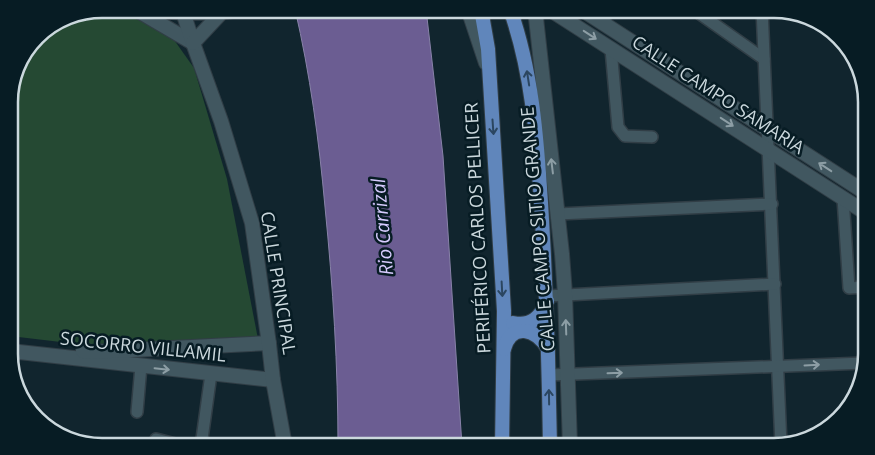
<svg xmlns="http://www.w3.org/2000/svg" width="875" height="455" viewBox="0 0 875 455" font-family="'Open Sans',sans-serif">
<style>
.green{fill:#254933}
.water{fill:#6b5d92;stroke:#8882a8}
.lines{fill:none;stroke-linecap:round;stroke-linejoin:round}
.minor-casing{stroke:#313e46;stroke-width:14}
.tertiary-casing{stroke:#313e46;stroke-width:16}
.secondary-casing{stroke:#313e46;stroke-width:16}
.primary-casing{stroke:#313e46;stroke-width:16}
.minor{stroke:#415760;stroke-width:11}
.tertiary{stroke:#415760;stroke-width:14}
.secondary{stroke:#415760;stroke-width:14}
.primary{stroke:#6086bb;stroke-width:14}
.oneway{stroke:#8d9ea5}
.oneway2{stroke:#2b4660}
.labels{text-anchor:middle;stroke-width:5;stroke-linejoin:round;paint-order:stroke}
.street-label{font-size:18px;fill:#cbd8dd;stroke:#071c24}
.water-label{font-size:19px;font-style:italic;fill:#d7ccfe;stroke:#071c24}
.rim{fill:none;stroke:#cbd8dd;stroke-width:2.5}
</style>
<rect width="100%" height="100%" fill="#11252e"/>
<path class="green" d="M94,12l28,2 45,16 27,38 33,111 31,160 -172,6 -76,-9 -1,-241 9,-35 22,-28z"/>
<path class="water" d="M295,9h131l17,147 19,290h-124c0,-80 -5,-159 -13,-239 -6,-67 -15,-133 -30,-198z"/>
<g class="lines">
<g class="minor-casing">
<g id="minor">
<path d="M693,9l71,50"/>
<path d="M762,9l19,436"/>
<path d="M611,49l7,78 7,9 27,1"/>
<path d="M843,198l6,90 17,-1"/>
<path d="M558,214l214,-10"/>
<path d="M547,296l228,-12"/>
<path d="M549,375l315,-12"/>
<path d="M137,412l4,-46"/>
<path d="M156,439l27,7"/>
<path d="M201,446l10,-72"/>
<path d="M765,446l16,-1"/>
</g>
</g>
<g class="tertiary-casing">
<g id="tertiary">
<path d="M140,9c36,4 70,6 106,0"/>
<path d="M468,9l18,54"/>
<path d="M535,9l27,245 3,40 5,152"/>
<path d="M549,9l317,204"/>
<path d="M581,9l285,184"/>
<path d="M10,351l263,29"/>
<path d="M83,351l9,1 177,-9"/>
</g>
</g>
<g class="secondary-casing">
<g id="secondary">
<path d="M135,9l58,34"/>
<path d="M182,9l11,34 28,78 31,102 17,121 4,36 12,66"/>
<path d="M193,43l29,-31"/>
</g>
</g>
<g class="primary-casing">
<g id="primary">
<path d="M481,9l7,40 16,262 -2,135"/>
<path d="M510,9c22,62 27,129 31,194 5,81 8,162 9,243"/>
<path d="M513,323c18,4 28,-6 34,-22"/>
<path d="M504,349c7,-27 33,-21 44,0"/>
</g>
</g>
<use href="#minor" class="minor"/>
<use href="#tertiary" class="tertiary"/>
<use href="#secondary" class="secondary"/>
<use href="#primary" class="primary"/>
</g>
<defs><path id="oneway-shaft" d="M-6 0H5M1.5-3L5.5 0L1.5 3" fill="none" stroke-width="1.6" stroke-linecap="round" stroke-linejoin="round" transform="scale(1.25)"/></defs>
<g class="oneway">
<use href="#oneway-shaft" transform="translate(590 35) rotate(33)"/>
<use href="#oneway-shaft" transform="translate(727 122) rotate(33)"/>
<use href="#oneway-shaft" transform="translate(552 166) rotate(-97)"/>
<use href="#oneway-shaft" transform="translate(825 167) rotate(-147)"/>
<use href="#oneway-shaft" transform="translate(566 327) rotate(-92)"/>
<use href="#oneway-shaft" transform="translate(812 365) rotate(-3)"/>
<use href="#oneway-shaft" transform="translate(162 369) rotate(6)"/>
<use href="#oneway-shaft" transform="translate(615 373) rotate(-2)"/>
</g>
<g class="oneway2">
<use href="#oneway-shaft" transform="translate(528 78) rotate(-99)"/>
<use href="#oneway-shaft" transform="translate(493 127) rotate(86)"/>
<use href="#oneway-shaft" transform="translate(502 289) rotate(87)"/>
<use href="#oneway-shaft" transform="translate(549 397) rotate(-91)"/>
</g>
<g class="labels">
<g class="street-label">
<text transform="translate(718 95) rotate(33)" y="6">CALLE CAMPO SAMARIA</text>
<text transform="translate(478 228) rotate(-93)" y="6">PERIFÉRICO CARLOS PELLICER</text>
<text transform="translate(538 229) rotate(-95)" y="6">CALLE CAMPO SITIO GRANDE</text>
<text transform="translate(278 283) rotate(81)" y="6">CALLE PRINCIPAL</text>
<text transform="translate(143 347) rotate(6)" y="6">SOCORRO VILLAMIL</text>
</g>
<g class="water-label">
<text transform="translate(382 227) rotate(-95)" y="7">Rio Carrizal</text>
</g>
</g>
<path d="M0 0H875V455H0ZM102 18H774A84 84 0 0 1 858 102V354A84 84 0 0 1 774 438H102A84 84 0 0 1 18 354V102A84 84 0 0 1 102 18Z" fill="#071c24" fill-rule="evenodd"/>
<path class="rim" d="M102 18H774A84 84 0 0 1 858 102V354A84 84 0 0 1 774 438H102A84 84 0 0 1 18 354V102A84 84 0 0 1 102 18Z"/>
</svg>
